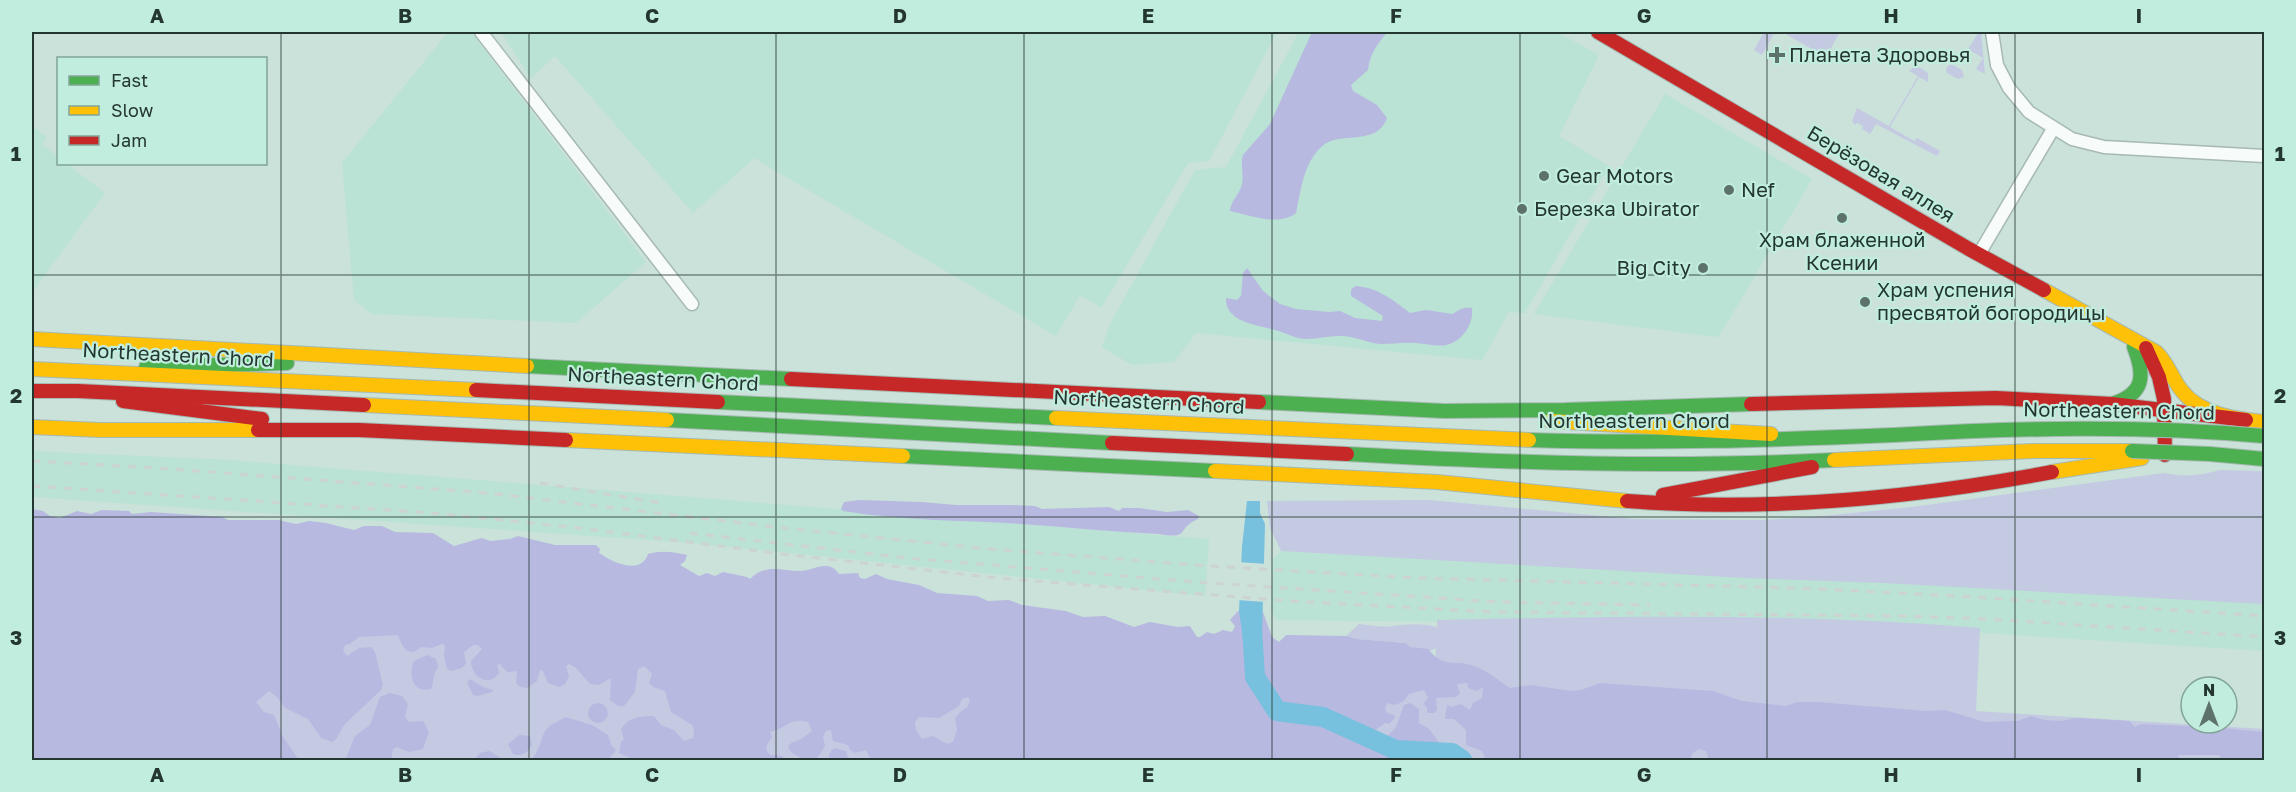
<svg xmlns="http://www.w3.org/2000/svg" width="2296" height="792" viewBox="0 0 2296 792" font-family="'Golos Text',sans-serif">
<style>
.built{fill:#bae2d5}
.green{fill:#c4cae2}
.forest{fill:#b7b9e0;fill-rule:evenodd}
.water{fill:#77c0de}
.pier{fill:#cae2da}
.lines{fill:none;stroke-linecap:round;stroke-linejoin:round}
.river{stroke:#77c0de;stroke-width:20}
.street-casing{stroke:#a6b9b2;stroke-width:15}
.fast-casing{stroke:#a6b9b2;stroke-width:16}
.slow-casing{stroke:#a6b9b2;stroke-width:16}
.jam-casing{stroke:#a6b9b2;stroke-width:16}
.street{stroke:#f7fbf9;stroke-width:12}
.fast{stroke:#4caf50;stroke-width:14}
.slow{stroke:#ffc107;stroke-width:14}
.jam{stroke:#c62828;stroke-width:14}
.rail{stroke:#ccd3d1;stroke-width:3;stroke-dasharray:8 8;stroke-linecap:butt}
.fast-bridge-casing{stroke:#a6b9b2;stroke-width:16;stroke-linecap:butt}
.fast-bridge{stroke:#4caf50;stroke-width:14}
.grid{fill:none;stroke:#243630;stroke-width:1.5;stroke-opacity:0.55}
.poi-dot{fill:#5e726c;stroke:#c0edde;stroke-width:2}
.labels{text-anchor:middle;stroke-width:4.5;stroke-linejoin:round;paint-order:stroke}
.poi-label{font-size:20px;fill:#243630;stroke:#c0edde;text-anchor:start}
.street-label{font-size:20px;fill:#243630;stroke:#c0edde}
.neatline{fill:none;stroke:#243630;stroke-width:2}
.grid-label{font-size:20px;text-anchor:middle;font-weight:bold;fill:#243630}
</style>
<rect width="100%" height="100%" fill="#cae2da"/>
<g class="built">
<path d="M448,32h23l175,230 -70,61 -204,-9 -18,-14 -12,-137z"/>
<path d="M501,32h776l-68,129 -21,2 -87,145 -21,-13 -24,41 -302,-178 -61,55 -138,-157 -24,22z"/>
<path d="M1299,32h258l42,23 -40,81 50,30 -84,147 -16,-1 -27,48 -286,-27 -22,29 -42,3 -30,-18 7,-21 86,-156 31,-3z"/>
<path d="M1665,94l147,85 -79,134 -15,24 -184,-23z"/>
<path d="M32,126l15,11 -5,7 16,13v7h9l38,29 -73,99z"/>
<path d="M32,451l198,9 979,79 -4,57 -514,-53 -659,-46z"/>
<path d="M1281,551l983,52v48l-390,-25 -597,-6 -6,-9 2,-52z"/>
</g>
<g class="green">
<path d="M1764,32h11l-13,23 -8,-5z"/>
<path d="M1782,32h58l-14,25z"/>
<path d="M1979,32h2l4,42 -9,-5 7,-11 -15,-9z"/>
<path d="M1949,65h4l9,5 2,7 -6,2 -11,-6 -1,-4z"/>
<path d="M1914,67h5l9,6v9l-9,-5 -29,50 24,14 3,-3 23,13 -3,5 -61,-32 -6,10 -8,-5 1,-3 -6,-3 -2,2 -3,-4 5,-13 32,18 29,-50 -9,-5z"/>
<path d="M2220,470l44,1v133l-380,-21 -139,-5 -464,-27 -11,-23 -3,-27 163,-1 204,19 128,1 51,-3 99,-10 252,-34c20,4 36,3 56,-3z"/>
<path d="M32,593l1402,89 2,-34 -6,3 -24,-5 -1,-3 -48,-4 -11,-3 13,-12c10,1 24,4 34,2 15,-2 29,-3 44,1v-7c182,-4 363,-7 543,8l-4,83 288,18v31h-2232z"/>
</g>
<g class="forest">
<path d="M1312,32h75c-10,13 -17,21 -19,38l-17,15 2,6 24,14 10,13c-10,28 -45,14 -62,26 -21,15 -24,46 -29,69 -18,14 -46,2 -66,-2 1,-11 10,-17 12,-27 2,-10 -2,-20 1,-29l27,-31z"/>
<path d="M1247,268l16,23 17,13 16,5 33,3 11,-1 15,7 27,3 1,-5 -32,-20v-6l4,-4c22,1 38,14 55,27l16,-3 27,4c7,-5 10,-7 19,-6 2,15 -9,34 -26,37 -9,2 -23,-2 -32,-2 -11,-1 -21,1 -32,1 -10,0 -21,-5 -31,-7 -19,-3 -29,2 -45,2 -10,0 -22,-7 -31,-9 -17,-5 -50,-7 -49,-32l11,2 4,-4 2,-23z"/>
<path d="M859,500l63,2 34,3h55l24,1 7,3 67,-2 10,4 3,-3h17l28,4 21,-2 11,6 -1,3c-22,9 -7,21 -39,15 -46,-2 -92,-7 -138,-10 -59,-4 -118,-3 -178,-13l-2,-2 3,-7z"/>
<path d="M32,509l11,2 7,5 10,2 17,-7 14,3 11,-4 27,1 3,3 19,-2 71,5 6,3h50l18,4 13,-3 17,2 28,7 10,-4h18l13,6 38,1 21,13 28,-8 8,3 20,-2 8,-3 37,9h41l4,4 -1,4c13,9 42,23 49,1 13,-4 26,-2 39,1l-2,6 -5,4 19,11 8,-3 8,3 8,-4 24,5 3,2c16,-16 31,-8 50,-8 13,0 29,-13 39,3l19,-1 2,5 5,1 11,-5 11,5 32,6 18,8 40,3 11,5 21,-1 13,5 44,6 17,6 22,-1 29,11 16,-5 28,5 12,-1 7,11h3l7,-5 7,2 9,-4 9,2 3,-6 -5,-6 8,-9 25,1 9,25 7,5 7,-7 60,1 11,3 48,4 5,4 18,2c17,21 28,9 48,18 12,4 23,14 34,21l21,-3 40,6 10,-1 19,-7 113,8 29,10 44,5 11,-4h21l108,9 19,-1 40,12 33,-1 13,-5 13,4 16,1 17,-3 52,3 6,6 6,-3 70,3 53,5v28h-41l-4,-5h-41l1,3 8,2 7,-2 10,2h-495l-3,-9 -7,-2 -5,3 -5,8h-203l-4,-9 -16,-6v-15l-12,-11h-9l2,-14 4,2 10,-3 9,6 3,-7 9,-5 1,-11 -6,4 -9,-3 -1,-5 -10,1 3,10 -5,3 -19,1 1,12 -3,3h-7v-6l-4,-3 5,-6 -4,-8 -15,4 -5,7 -9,4 -8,-2 -2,6 2,4 7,2 1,3 -6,6 -4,-1 -11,8 14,5 8,-9 8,-22 6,-2 9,6v14c3,3 7,3 10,6 1,1 20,26 20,28l12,-1 10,4h-600l-5,-10 -11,3 -5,-3 -2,-5 -15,-4 -2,-11 -5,1 -3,5 2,10 -9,14c-11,0 -23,-3 -28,-13l3,-4 10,-4 11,-8 -4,-9c-18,-5 -21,6 -38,10l2,5 -6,9 1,6 4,3 11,1 4,4h-151l-16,-7 2,-11 3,-3 -3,-9c6,-13 20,-14 33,-14l7,9 13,5 10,11 9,-3 1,-8 -2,-5 -21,-13 -6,-21 -12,-4 -4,-4 3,-9 -8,-8 -6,3 -3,23 -11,14h-6l-8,-6 1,-22 -12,7 -9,-1 -15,-17 -6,-3 -3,2 3,10 -4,8 -6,3 -11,-4 -5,-12 -3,-1 -3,11 -10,7 -7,-1 -4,-4 1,-12 -10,1 -7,-8 -3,1 2,8c-11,15 -28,4 -28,-12l11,-12 -4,-4h-5l-9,7 2,12 -4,4 -10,3 -5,-2 -3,-14 1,-10 -3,-1 -10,4 -11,-1c-13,12 -19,0 -23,-12l-39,2 -9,7 -5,1 -2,6 4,5 12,-8 12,-1 4,5 8,33 -2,5 -37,35 -7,13 -5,4 -11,-4 -13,-19 -23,-11 -8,-11 -8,-6 -13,11 8,10 10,3 9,22 16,23h-267zM968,697l2,4 -3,6 -9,7 -3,5 2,11 -4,12 -6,2 -14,-8 -11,3 -6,-9 -1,-8 4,-5 20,1 20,-12 3,-7z"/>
<path d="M427,655l9,4 2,8c-5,7 -4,15 -7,22 -18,5 -23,-14 -17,-28z"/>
<path d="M470,679l13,8 10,3 -1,2 -14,4 -5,-1 -6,-13z"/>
<path d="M390,693l12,3 6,8 -3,13 4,5 14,-1 6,11 -6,17 -14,3 -13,-5 -3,2 -2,11h-43l-2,-2 9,-22 15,-11 10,-28z"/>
<circle cx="598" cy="713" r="10"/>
<path d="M565,717l27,8 16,10 3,10 5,5 -8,10h-78c9,-6 10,-19 15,-29 5,-7 13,-9 20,-14z"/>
<path d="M519,735l11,1 2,9c-5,8 -10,12 -19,9l-5,-10z"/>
<path d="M834,748l12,3 3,9h-20v-6z"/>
<path d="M489,751l15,9h-30l6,-7z"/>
</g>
<path class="water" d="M1247,501h13v12l5,11 -3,113 -19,1 -4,-27 3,-64z"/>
<path class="pier" d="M1238,562l29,2 -2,38 -28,-2z"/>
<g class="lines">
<path class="river" d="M1251,612l4,65 22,34 46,6 73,33 56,3 10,7"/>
<g class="street-casing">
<g id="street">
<path d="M481,32l211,272"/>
<path d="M1992,32l5,33 12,23 20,24 43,27 32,8 160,9"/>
<path d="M1979,254l74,-125"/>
</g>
</g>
<g class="fast-casing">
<g id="fast">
<path d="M527,366l264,13"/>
<path d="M146,367l141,-4"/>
<path d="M718,402l338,16"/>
<path d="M1259,402l185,9 121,-1 186,-6"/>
<path d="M2112,404c33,-10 33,-29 22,-57"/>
<path d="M667,420l445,23"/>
<path d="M1529,440c123,4 242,0 365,-5"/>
<path d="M1347,454c162,9 324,14 487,6"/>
<path d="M903,456l312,15"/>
</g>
</g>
<g class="slow-casing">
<g id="slow">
<path d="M2044,290l112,62c12,11 16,27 26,39 19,24 54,28 82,31"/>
<path d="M32,339l495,27"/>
<path d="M32,369l444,21"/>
<path d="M364,405l303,15"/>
<path d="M1056,418l473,22"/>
<path d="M1550,421l221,13"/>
<path d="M32,427l68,3h158"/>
<path d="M566,440l337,16"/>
<path d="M1834,460l199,-9h99"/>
<path d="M1215,471l222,11 190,19"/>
<path d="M2052,472l90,-14"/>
</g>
</g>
<g class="jam-casing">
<g id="jam">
<path d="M1598,32l371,217 75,41"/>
<path d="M2146,348l13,29 5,22 1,56"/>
<path d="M791,379l468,23"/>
<path d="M476,390l242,12"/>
<path d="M32,391h46l286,14"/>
<path d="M123,401l139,18"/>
<path d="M1751,404l245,-6 116,6 134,16"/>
<path d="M258,430h101l207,10"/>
<path d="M1112,443l235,11"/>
<path d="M1663,495l149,-28"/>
<path d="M1627,501c142,11 286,-3 425,-29"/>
</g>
</g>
<use href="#street" class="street"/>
<use href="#fast" class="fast"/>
<use href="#slow" class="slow"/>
<use href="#jam" class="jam"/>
<g class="rail">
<path d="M32,461l126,7 330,25 296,35 206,21 219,17 209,12 379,10 161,8 306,20"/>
<path d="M540,483l121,20"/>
<path d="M32,486l400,27 139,14 212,27 214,24 293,23 204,11 410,4 83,3 277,18"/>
<path d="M690,533l217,25 301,25 291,19 151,3"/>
</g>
<g class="fast-bridge-casing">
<g id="fast-bridge">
<path d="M1894,435c124,-7 246,-10 370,1"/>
<path d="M2132,451l78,3 54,5"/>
</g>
</g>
<use href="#fast-bridge" class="fast-bridge"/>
</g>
<path class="grid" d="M281,32v728M529,32v728M776,32v728M1024,32v728M1272,32v728M1520,32v728M1767,32v728M2015,32v728M32,275h2232M32,517h2232"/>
<g class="poi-dot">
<path d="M1774 46h6v6h6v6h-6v6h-6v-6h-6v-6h6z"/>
<circle cx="1544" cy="176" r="6"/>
<circle cx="1729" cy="190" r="6"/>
<circle cx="1522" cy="209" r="6"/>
<circle cx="1842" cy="218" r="6"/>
<circle cx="1703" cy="268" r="6"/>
<circle cx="1865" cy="302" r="6"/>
</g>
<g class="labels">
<g class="poi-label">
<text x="1789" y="62">Планета Здоровья</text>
<text x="1556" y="183">Gear Motors</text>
<text x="1741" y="197">Nef</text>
<text x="1534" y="216">Березка Ubirator</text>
<text x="1842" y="247" text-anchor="middle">Храм блаженной<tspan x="1842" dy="23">Ксении</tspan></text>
<text x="1691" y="275" text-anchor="end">Big City</text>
<text x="1877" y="297">Храм успения<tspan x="1877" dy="23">пресвятой богородицы</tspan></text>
</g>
<g class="street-label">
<text transform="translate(1881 174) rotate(31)" y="7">Берёзовая аллея</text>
<text transform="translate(178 355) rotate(3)" y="7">Northeastern Chord</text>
<text transform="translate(663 379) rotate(3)" y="7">Northeastern Chord</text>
<text transform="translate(1149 402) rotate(3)" y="7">Northeastern Chord</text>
<text transform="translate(2119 411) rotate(1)" y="7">Northeastern Chord</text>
<text x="1634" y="428">Northeastern Chord</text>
</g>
</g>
<rect width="2296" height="792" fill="none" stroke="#c0edde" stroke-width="66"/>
<rect x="57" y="57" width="210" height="108" fill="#c0edde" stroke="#82a498" stroke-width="1.5"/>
<rect x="69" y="76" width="30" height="9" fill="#4caf50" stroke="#82a498" stroke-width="1.5"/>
<text x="111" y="87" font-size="18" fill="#243630">Fast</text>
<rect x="69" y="106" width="30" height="9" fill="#ffc107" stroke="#82a498" stroke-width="1.5"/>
<text x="111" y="117" font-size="18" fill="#243630">Slow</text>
<rect x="69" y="136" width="30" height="9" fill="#c62828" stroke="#82a498" stroke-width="1.5"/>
<text x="111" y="147" font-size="18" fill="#243630">Jam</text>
<g transform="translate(2209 705)"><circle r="28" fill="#c0edde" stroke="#82a498" stroke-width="1.5"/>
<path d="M0-4.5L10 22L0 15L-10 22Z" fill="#5e726c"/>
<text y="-9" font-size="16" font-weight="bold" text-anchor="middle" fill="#243630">N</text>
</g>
<rect x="33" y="33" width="2230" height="726" class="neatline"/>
<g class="grid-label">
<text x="157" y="23">A</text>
<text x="405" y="23">B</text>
<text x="652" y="23">C</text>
<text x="900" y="23">D</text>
<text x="1148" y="23">E</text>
<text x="1396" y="23">F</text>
<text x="1644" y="23">G</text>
<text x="1891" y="23">H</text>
<text x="2139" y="23">I</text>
<text x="16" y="161">1</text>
<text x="2280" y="161">1</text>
<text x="16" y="403">2</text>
<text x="2280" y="403">2</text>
<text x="16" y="645">3</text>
<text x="2280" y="645">3</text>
<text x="157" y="782">A</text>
<text x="405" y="782">B</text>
<text x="652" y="782">C</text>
<text x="900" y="782">D</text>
<text x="1148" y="782">E</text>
<text x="1396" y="782">F</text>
<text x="1644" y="782">G</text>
<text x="1891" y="782">H</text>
<text x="2139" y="782">I</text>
</g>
</svg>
